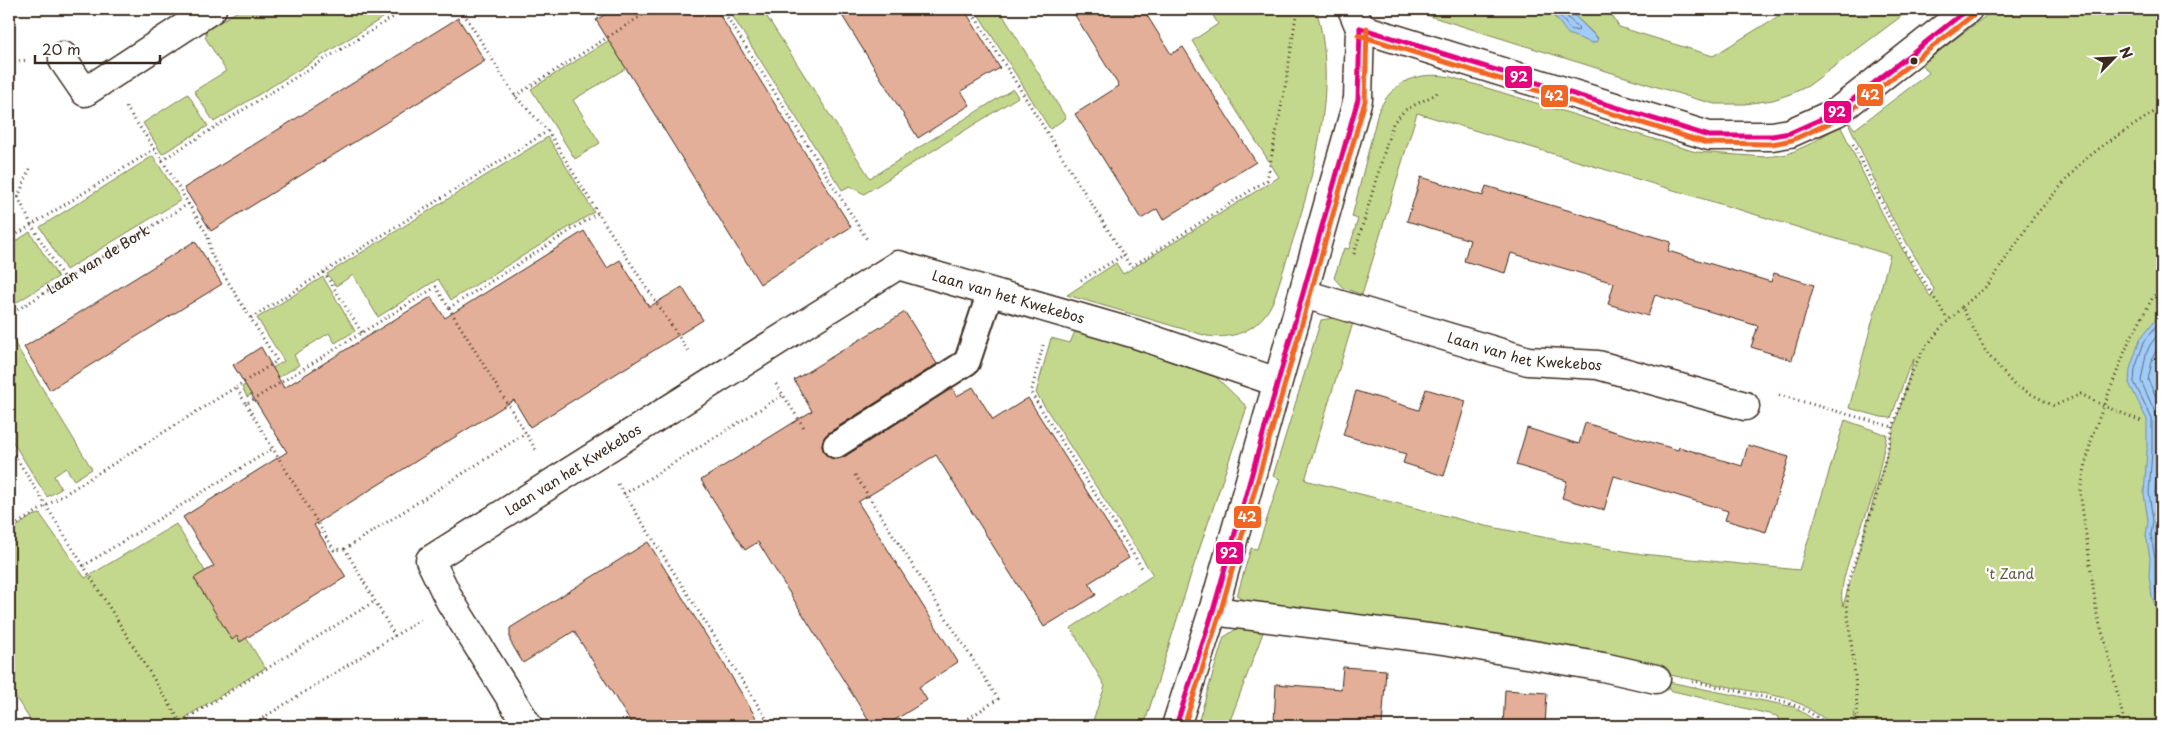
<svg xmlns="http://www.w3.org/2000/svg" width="2171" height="735" viewBox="0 0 2171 735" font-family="'Playpen Sans',sans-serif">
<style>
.green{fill:#c4d88d;stroke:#808156}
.water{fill:#a0ccfa;stroke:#788ba2}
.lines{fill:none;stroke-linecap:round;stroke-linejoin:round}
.shore{stroke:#636b76;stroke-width:1}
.building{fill:#e4af98;stroke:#3b2a1e}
.service-casing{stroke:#3b2a1e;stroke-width:29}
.minor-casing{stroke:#3b2a1e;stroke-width:31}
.path{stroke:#3b2a1e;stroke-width:3;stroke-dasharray:1 4;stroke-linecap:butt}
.service{stroke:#fff;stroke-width:25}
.minor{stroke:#fff;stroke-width:28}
.bus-1-casing{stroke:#fff;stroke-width:9}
.bus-2-casing{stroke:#fff;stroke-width:9}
.bus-1{stroke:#e5007d;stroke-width:5}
.bus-2{stroke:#f26522;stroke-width:5}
.bus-dot{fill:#3b2a1e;stroke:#fff;stroke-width:2}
.labels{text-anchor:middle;stroke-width:4.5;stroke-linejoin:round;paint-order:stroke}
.street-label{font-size:14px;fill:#3b2a1e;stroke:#fff}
.park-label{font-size:14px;fill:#645e3f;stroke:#fff}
.line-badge{stroke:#fff;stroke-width:2}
.badge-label{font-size:14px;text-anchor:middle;font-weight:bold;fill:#fff}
</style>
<rect width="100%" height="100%" fill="#fff"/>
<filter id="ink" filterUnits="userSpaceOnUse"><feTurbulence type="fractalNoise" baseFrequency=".02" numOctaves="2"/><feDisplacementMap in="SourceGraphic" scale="10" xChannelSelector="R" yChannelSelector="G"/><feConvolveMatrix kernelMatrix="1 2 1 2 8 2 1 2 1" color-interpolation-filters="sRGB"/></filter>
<g filter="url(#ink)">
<g class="green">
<path d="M241,9h156l-183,113 -20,-31 32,-20 -21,-34 2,-2 -2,-4z"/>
<path d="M659,9h56l7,10 -39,15 -110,66 27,43 -25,16 -44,-70z"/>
<path d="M728,9h34l108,169 143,-89 5,8 -154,97 -14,-8 -8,4z"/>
<path d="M975,9h24l67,109 -16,11z"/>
<path d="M1209,9h107c28,92 -14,202 -42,290 -12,29 -37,41 -67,37l-140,-41 49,-32 7,11 156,-97 -87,-136 26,-17z"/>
<path d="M1407,9h142l5,8 38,26 4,-1 2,-4 -30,-29h40l11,18 94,29 77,-47h121l-103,77 -15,7 -20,7 -28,4h-30l-19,-5z"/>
<path d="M1995,9h167v717h-305l-3,-14v14h-18l-33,-21 -17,-7 -116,-23v-2l-89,-20 -339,-51 -3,-6h-2l14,-48 6,1 23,-70 -7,-3 1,-3 47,-153 13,-2 19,5 -48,157 181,46 77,15 79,13 157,16 46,-150 42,15c-5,20 -8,40 -14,60 -8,27 -38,87 -30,111l71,-247 -6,11 -17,48 -10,-1 -32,-9 41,-153 -473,-142 -55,182 -20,-8 -8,-9 10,-30 5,1 9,-30 -6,-2 26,-105c15,-32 40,-41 73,-35l245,75 70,5 22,-3 24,-11 28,-18 47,98 44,75 3,-9 -43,-73 -44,-96 8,9 74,-56 -7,-9z"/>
<path d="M188,94l20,32 -46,28 -19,-31z"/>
<path d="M548,137l46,75 -143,88 -13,-21 -60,38 -25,-42 -17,11 -9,-12z"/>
<path d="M153,156l28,44 -115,70 -26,-43z"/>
<path d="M30,232l28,45 -49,30 1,-62z"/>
<path d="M323,277l32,54 -20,12 -6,-10 -35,22 5,10 -52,32 -5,-10 42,-26 -27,-43z"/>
<path d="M1076,329l140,48 31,30 -56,167 -47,152h-53l14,-40 -34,-58 82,-53 -117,-182 15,-55 19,5z"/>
<path d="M9,334l83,135 -18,11 -8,-12 -12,8 7,13 -14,8 -38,-61z"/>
<path d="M40,514l45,64 91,-54 89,144 -79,49 5,9h-157l-25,-39v-155l23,-16z"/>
<path d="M1243,627l21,3 -36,96h-31l27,-89 14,-9z"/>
<path d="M1669,682l125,25 30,19h-42l-5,-10 -108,-26z"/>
</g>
<g class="water">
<path d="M1549,9h19l30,30 -2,3 -4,1 -24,-9z"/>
<path d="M2162,311v310l-10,-24 -3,-21 1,-18 -4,-23 2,-14 -4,-27 3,-44v-30l-18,-37 1,-14 10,-30z"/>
</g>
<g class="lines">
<g class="shore">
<path d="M1555,9l15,20 8,2 1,-3 -11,-10 -4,-9"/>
<path d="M2162,318l-18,24 -9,27 -1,13 18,37v32l-3,42 4,28 -2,14 4,23v28l7,24"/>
<path d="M2162,329l-12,16 -4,9 -5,27 17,38 1,32 -4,41 4,29 -2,14 5,22 -2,19 2,16"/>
<path d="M2162,340l-9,17 -5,23 14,29"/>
</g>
</g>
<g class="building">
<path d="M614,9h102l135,218 -91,57 -164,-264z"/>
<path d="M838,9h126l36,59 -39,23 9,14 -52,33z"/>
<path d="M1071,9h72l28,45 12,-7 73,115 -93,58 -6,-11 -16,10 -66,-105 44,-28z"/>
<path d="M458,18l27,43 -274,170 -27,-43z"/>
<path d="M1421,177l62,19 3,-10 98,29 87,27 -3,9 103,31 3,-9 40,12 -22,75 -41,-13 7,-21 -103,-31 -7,21 -40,-12 6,-21 -103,-30 -6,20 -41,-12 6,-21 -63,-19z"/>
<path d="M584,231l23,37 13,-8 29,47 33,-20 21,33 -173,107 -16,-27 -200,125 32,52 -106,65 -3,-6 -5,4 -38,-62 20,-12 -31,-49 104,-65 -54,-87 28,-18 23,41 147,-91 14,21z"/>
<path d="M195,241l27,43 -172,106 -26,-43z"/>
<path d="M905,312l32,52 -109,69 -4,5 -2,7 2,8 5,4 7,2 8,-2 108,-69 5,8 16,-9 20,33 35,-22 101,160 -40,25 7,12 -52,32 -108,-172 -78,47 100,160 -39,25 8,13 -42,26h-13l-114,-184 -13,8 -44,-70 111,-69 -18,-31z"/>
<path d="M1426,389l40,12 -22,75 -41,-13 3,-9 -63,-19 13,-44 63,19z"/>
<path d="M1585,423l93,27 1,-3 63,19 6,-21 41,12 -23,75 -41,-12 3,-9 -114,-35 -10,34 -42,-12 5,-17 -51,-16 11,-37 52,16z"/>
<path d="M648,542l76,122 37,62h-128l-59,-95 -51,32 -13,-22v-13z"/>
<path d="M1343,667l43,3 -4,56h-65l-43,-3 2,-39 65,5z"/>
<path d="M1505,690l42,3 -2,33h-42z"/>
</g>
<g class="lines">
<g class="service-casing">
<path id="service" d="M836,445l131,-83 23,-69"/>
</g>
<g class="minor-casing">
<g id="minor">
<path d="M1360,28l349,108h63l18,-3 47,-21 131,-103"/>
<path d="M63,56v4l22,32 127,-83"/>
<path id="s2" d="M1304,294l224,67 70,4 147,41"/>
<path d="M1213,611l231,29 159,27 53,12"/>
<path id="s3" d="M528,726l-78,-125 -20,-41 468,-295 238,69 141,48"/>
<path d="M1176,726l37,-115 145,-512 2,-71 -8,-19"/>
</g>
</g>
<g class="path">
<path d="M461,9l54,87 33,35 50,82 92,141"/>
<path d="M722,9l146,232"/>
<path d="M970,9l161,258 136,-87 19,-98 11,-73"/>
<path d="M9,62l19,-2"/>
<path d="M515,96l137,-87"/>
<path d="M126,107l36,53 46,76 3,18 66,107 -41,26"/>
<path d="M1853,144l53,108 42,68"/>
<path d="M162,160l244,-151"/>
<path d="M18,197l14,29 33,54"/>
<path d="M9,202l9,-5 13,-31"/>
<path d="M9,239l146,-90"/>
<path d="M1354,254l39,-131 12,-13 31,-16 3,-4"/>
<path d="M324,272l38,61"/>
<path d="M1081,280l43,-25"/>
<path d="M1962,307l26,-22 46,-68 48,-55 23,-18 57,-37"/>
<path d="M449,308l149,-95"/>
<path id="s1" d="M9,315l179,-111"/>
<path d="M251,318l297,-187"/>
<path d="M1043,345l-12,48 111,175"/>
<path d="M776,384l29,45"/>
<path d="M1779,395l114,32"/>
<path d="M246,404l88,146 11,-1"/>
<path d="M9,446l174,280"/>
<path d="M855,475l143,224 -41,27"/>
<path d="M618,484l153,242"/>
<path d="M624,494l159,-99"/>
<path d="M9,529l227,-142 10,17 190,-117 100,163"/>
<path d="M83,566l189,-117"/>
<path d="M395,636l-50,-87 181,-116"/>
<path d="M1692,681l94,21 20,8 24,16"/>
<path d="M181,722l194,-121"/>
<path d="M250,726l170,-106"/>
<path d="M1858,726l-3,-51 -8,-68 2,-28 27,-81 17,-71 17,-51 12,-24 18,-23 22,-22 24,45 28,33 40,21 27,-12 23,12 40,16"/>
<path d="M2125,726l-18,-78 -10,-33 -17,-124 12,-55 37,-95 23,-42 10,-12"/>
</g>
<use href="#service" class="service"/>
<use href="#minor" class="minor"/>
<g class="bus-1-casing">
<g id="bus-1">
<path d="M1360,28l349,108h63l18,-3 47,-21 131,-103"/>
<path d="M1176,726l37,-115 145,-512 2,-71"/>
</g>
</g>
<g class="bus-2-casing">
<g id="bus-2">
<path d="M1358,35l349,108 65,1 20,-4 49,-22 132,-103"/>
<path d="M1184,726l36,-113 145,-512 2,-73"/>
</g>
</g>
<use href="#bus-1" class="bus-1"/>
<use href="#bus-2" class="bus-2"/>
</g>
</g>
<circle class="bus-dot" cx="1914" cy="61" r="4.5"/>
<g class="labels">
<g class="street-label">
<text dy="5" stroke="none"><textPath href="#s1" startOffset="105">Laan van de Bork</textPath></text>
<text dy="5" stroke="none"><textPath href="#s3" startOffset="861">Laan van het Kwekebos</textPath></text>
<text dy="5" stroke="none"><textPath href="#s2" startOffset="229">Laan van het Kwekebos</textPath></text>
<text dy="5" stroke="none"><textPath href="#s3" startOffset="362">Laan van het Kwekebos</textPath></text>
</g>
<g class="park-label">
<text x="2010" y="579">'t Zand</text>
</g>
</g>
<g class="line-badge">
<rect x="1504" y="65" width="29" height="24" rx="5" fill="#e5007d"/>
<rect x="1856" y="83" width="28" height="24" rx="5" fill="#f26522"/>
<rect x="1540" y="84" width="29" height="24" rx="5" fill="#f26522"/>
<rect x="1823" y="100" width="29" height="24" rx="5" fill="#e5007d"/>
<rect x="1233" y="505" width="29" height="24" rx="5" fill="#f26522"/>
<rect x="1215" y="541" width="29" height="24" rx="5" fill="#e5007d"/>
</g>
<g class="badge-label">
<text x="1519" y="82">92</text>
<text x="1870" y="100">42</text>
<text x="1554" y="101">42</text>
<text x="1837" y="117">92</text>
<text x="1247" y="522">42</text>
<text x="1229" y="558">92</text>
</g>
<rect width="2171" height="735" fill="none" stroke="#fff" stroke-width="30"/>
<rect x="15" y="15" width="2141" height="705" fill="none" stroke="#3b2a1e" stroke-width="2" filter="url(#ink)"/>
<g transform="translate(2114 58) rotate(66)" stroke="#ffffff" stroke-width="4" paint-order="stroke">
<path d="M0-4L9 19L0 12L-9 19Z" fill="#3b2a1e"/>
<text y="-8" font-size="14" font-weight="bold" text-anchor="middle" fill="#3b2a1e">N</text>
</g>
<path d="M35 55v8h125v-8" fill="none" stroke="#3b2a1e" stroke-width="2.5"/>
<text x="42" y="55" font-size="15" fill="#3b2a1e" stroke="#ffffff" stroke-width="4" paint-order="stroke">20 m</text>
</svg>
